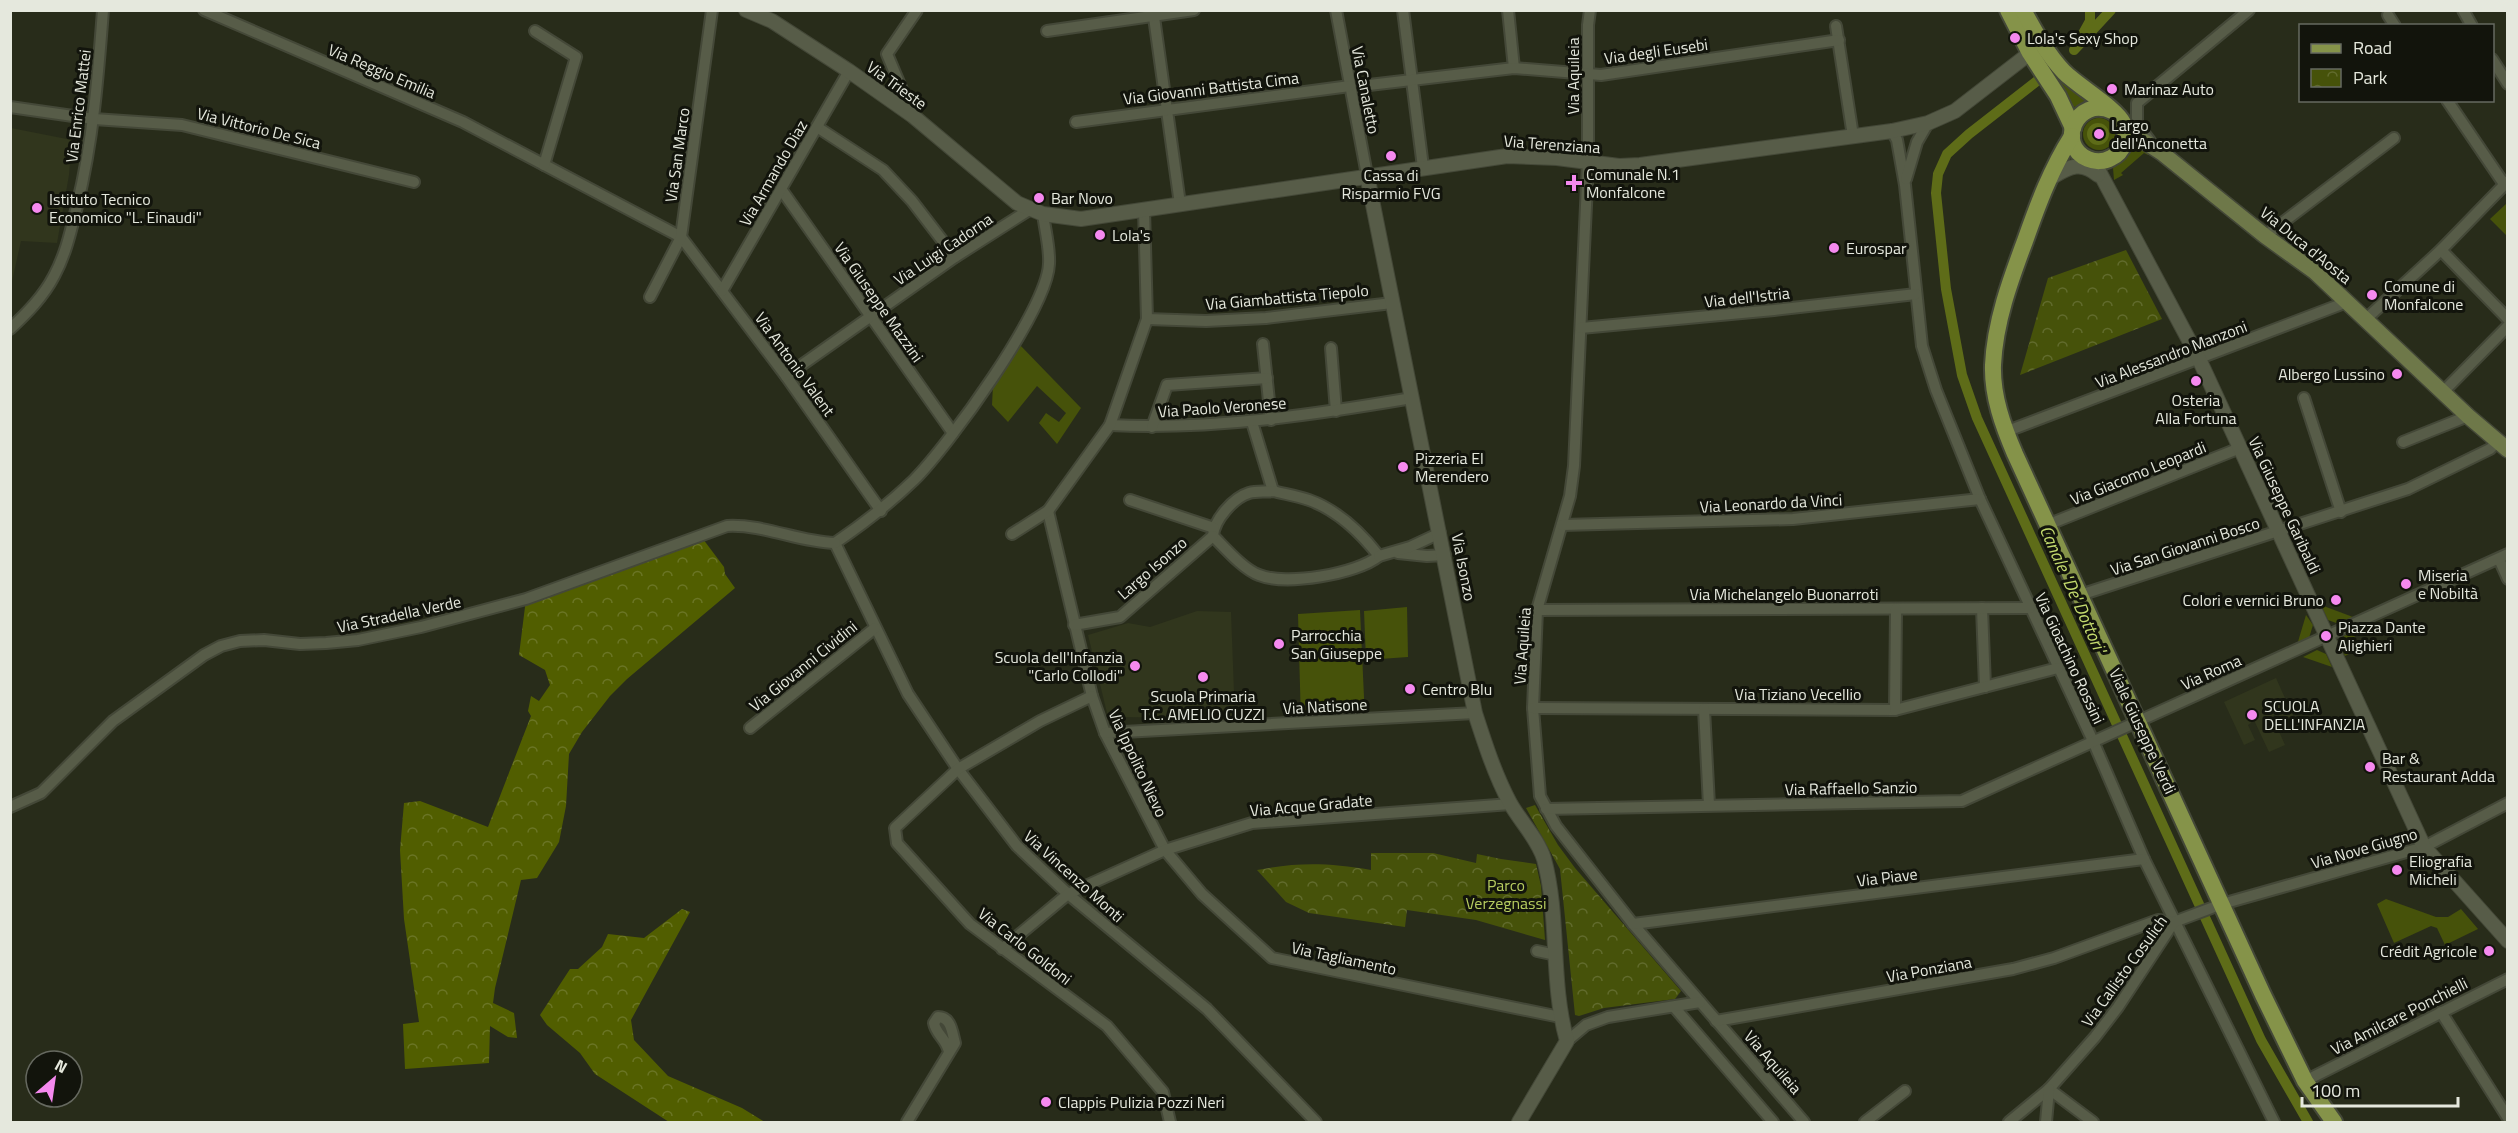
<svg xmlns="http://www.w3.org/2000/svg" width="2518" height="1133" viewBox="0 0 2518 1133" font-family="'Titillium Web',sans-serif">
<style>
.built{fill:#31361d}
.green{fill:#46520a}
.forest{fill:url(#forest-crowns)}
.park{fill:url(#park-crowns)}
.water{fill:#5e6c18}
.lines{fill:none;stroke-linecap:round;stroke-linejoin:round}
.canal{stroke:#5e6c18;stroke-width:10}
.minor-casing{stroke:#444838;stroke-width:14}
.tertiary-casing{stroke:#444838;stroke-width:16}
.secondary-casing{stroke:#444838;stroke-width:18}
.primary-casing{stroke:#444838;stroke-width:20}
.minor{stroke:#575c48;stroke-width:10}
.tertiary{stroke:#575c48;stroke-width:14}
.secondary{stroke:#6e7849;stroke-width:15}
.primary{stroke:#859349;stroke-width:16}
.poi-dot{fill:#f589ef;stroke:#12140c;stroke-width:2}
.labels{text-anchor:middle;stroke-width:6;stroke-linejoin:round;paint-order:stroke}
.poi-label{font-size:16px;fill:#e5e8dd;stroke:#12140c;text-anchor:start}
.street-label{font-size:16px;fill:#e5e8dd;stroke:#12140c}
.park-label{font-size:16px;fill:#b7cd60;stroke:#12140c}
.water-label{font-size:18px;font-style:italic;fill:#c4db6e;stroke:#12140c}
</style>
<defs>
<pattern id="forest-crowns" width="20" height="18" patternUnits="userSpaceOnUse" patternTransform="scale(1.5)"><rect width="20" height="18" fill="#515e00"/><path d="M2 6a3 3 0 1 1 6 0M12 15a3 3 0 1 1 6 0" fill="none" stroke="#6a7525"/></pattern>
<pattern id="park-crowns" width="20" height="18" patternUnits="userSpaceOnUse" patternTransform="scale(1.5)"><rect width="20" height="18" fill="#46520a"/><path d="M2 6a3 3 0 1 1 6 0M12 15a3 3 0 1 1 6 0" fill="none" stroke="#616b2d"/></pattern>
</defs>
<rect width="100%" height="100%" fill="#282c1a"/>
<g class="built">
<path d="M11,128l61,12 -3,35 -12,68 -36,-2 -10,45z"/>
<path d="M1197,611l34,1 4,106 -127,-1 -20,-82 40,-12 22,4z"/>
<path d="M2276,678l17,38 -11,5 -5,-9 -3,3 -1,3 12,27 -16,7 -16,-34 -3,2 1,3 -3,2 7,15 -11,5 -20,-43z"/>
</g>
<g class="green">
<path d="M2052,73l31,24 2,4 -10,6 -4,-1z"/>
<circle cx="2099" cy="134" r="16"/>
<path d="M2133,145l16,7 -1,3 -4,-2 -23,20 2,2 -9,5 -1,-12z"/>
<path d="M2507,203v33l-17,-17z"/>
<path d="M1019,344l62,64 -24,36 -18,-21 7,-10 13,9 7,-9 -29,-27 -29,36 -16,-17 1,-20z"/>
<path d="M2321,605l32,12 -14,7 -11,-4z"/>
<path d="M1407,607l1,50 -42,3 -2,-49z"/>
<path d="M1360,610l5,109 -64,3 -3,-108z"/>
<path d="M2306,615l7,10 -4,13 -12,7z"/>
<path d="M2359,628l1,3 -6,4 6,13 -15,8 -6,-11 5,-9z"/>
<path d="M2317,650l9,4 6,13 -29,-10z"/>
<path d="M2386,899l50,18h12l13,-8 17,20 -33,16 -8,-17 -6,-2 -37,17 -17,-39z"/>
</g>
<g class="forest">
<path d="M700,535l24,32 1,7 10,14 -108,91 -17,17 -28,36 -13,22 -3,52 -7,36 -22,36 -16,2 -26,108 -2,15 21,10 3,25 -9,-1 -18,-11 -1,37 -84,6 -2,-45 16,-2 -15,-103 -4,-69 4,-47 16,-2 68,26 43,-111 -3,-5 3,-15 8,5 11,-16 -5,-15 -26,-15 7,-56z"/>
<path d="M682,909l8,3 -59,108 3,20 34,36 74,32 23,14h-96l-74,-48 -15,-21 -33,-28 -7,-10 30,-46h8l24,-22 6,-13 36,4z"/>
</g>
<g class="park">
<path d="M2126,250l36,69 -142,56 28,-97z"/>
<path d="M1535,805l23,40 17,23 106,123 -6,8 -71,9 -25,8 -4,-1 -15,-146 -34,-61z"/>
<path d="M1371,853h62l43,10 1,-9 24,5 35,5 5,22 4,54 -69,-20 -69,-10 -2,17 -96,-14 -23,-11 -29,-32c43,-8 71,-7 114,0z"/>
</g>
<circle class="water" cx="2098" cy="134" r="11"/>
<g class="lines">
<g class="canal">
<path d="M2079,41l11,-20v-11"/>
<path d="M2074,50l37,-40"/>
<path d="M2037,81l-68,53 -22,20 -9,20 -2,19 10,96 16,86 15,43 284,622 47,82"/>
</g>
<g class="minor-casing">
<g id="minor">
<path d="M204,10l259,112 218,115 105,139 95,135"/>
<path d="M1153,10l27,194"/>
<path d="M1336,10l31,165"/>
<path d="M1403,10l20,157"/>
<path d="M1508,10l6,58"/>
<path d="M1590,10l-2,15v137l-14,304 -4,30 -33,114 -4,98 7,88 16,30 77,98 171,198"/>
<path d="M2463,10l9,16"/>
<path d="M2388,15l7,11"/>
<path d="M1836,26l17,110"/>
<path d="M535,31l41,26 -32,108"/>
<path d="M1047,31l147,-21"/>
<path d="M2492,59l16,25"/>
<path d="M1369,85l145,-17 87,7 238,-35"/>
<path d="M2447,100l57,84"/>
<path d="M10,107l84,12 88,6 232,57"/>
<path d="M913,116l-26,-62 30,-44"/>
<path d="M1076,122l274,-36"/>
<path d="M817,127l66,43 29,31 43,56"/>
<path d="M1892,131l5,9 8,45 17,161 14,44 44,109 113,242 51,118 130,263"/>
<path d="M2150,141l-13,-17v-21l112,-93"/>
<path d="M1906,179l11,-37 11,-19"/>
<path d="M781,189l172,244"/>
<path d="M2265,236l129,-98"/>
<path d="M2441,250l67,69"/>
<path d="M722,291l127,-220"/>
<path d="M650,297l31,-60 31,-227"/>
<path d="M1147,319l59,2 60,-3 126,-15"/>
<path d="M2366,319l75,-69 67,-69"/>
<path d="M1581,328l193,-18 142,-16"/>
<path d="M10,329c17,-16 33,-32 44,-53 12,-22 17,-46 23,-70 16,-65 21,-129 26,-196"/>
<path d="M1263,344l8,76"/>
<path d="M1331,348l5,63"/>
<path d="M786,376l169,-119 74,-47"/>
<path d="M2443,392l65,-66"/>
<path d="M2304,398l37,114"/>
<path d="M1252,422l21,69"/>
<path d="M1110,425c102,5 202,-10 302,-27"/>
<path d="M1152,427l15,-42 100,-7"/>
<path d="M2005,432l342,-130"/>
<path d="M2403,442l65,-26"/>
<path d="M1273,491c12,3 25,5 36,9 28,10 52,33 70,56 -22,18 -93,30 -120,19 -15,-5 -34,-27 -46,-39 1,-16 20,-38 36,-43 7,-2 16,-1 24,-2z"/>
<path d="M1130,500l84,28"/>
<path d="M1048,511l44,185 13,37 60,117 37,44 70,64 288,59"/>
<path d="M1562,525l231,-6 187,-20"/>
<path d="M2047,525l193,-77"/>
<path d="M1012,534l36,-23 62,-86 37,-106 -3,-110"/>
<path d="M835,543l73,151 50,75 59,77 51,48 139,115 109,113"/>
<path d="M835,543c28,-19 54,-39 79,-63 34,-34 133,-170 135,-216 1,-16 -4,-34 -6,-50"/>
<path d="M1398,553l29,3 18,-1"/>
<path d="M1379,556l31,-9 30,-14"/>
<path d="M2499,559l9,20"/>
<path d="M2080,595l328,-106 82,-40 7,-7"/>
<path d="M1982,608l3,79"/>
<path d="M1537,610l493,-2"/>
<path d="M1074,625l46,-8 93,-81"/>
<path d="M1092,696l-52,25 -82,48 -63,59 2,15 73,81 137,102 56,66 7,30"/>
<path d="M1533,708l362,2 163,-42"/>
<path d="M1704,709l5,96"/>
<path d="M1895,710l1,-101"/>
<path d="M750,728l125,-100"/>
<path d="M1105,733l370,-20"/>
<path d="M10,807l31,-14 72,-72 91,-66 17,-9 19,-5 24,-1 36,4 26,-1 32,-3 63,-13 105,-28 201,-73c37,-2 71,16 108,17"/>
<path d="M1546,809l416,-8 546,-247"/>
<path d="M1633,924l511,-65"/>
<path d="M1002,949l66,-55 97,-44 87,-27 259,-19"/>
<path d="M1537,951l19,4"/>
<path d="M1675,1008l98,114"/>
<path d="M2441,1012l67,106"/>
<path d="M1716,1021l297,-52 41,-11 104,-38 16,2"/>
<path d="M1567,1041l19,-16 22,-8 92,-15"/>
<path d="M2305,1081l203,-102"/>
<path d="M2049,1089l44,33"/>
<path d="M907,1122l48,-79c-3,-11 -4,-26 -17,-26l-4,6c2,12 14,17 15,30"/>
<path d="M1865,1122l40,-31"/>
<path d="M2009,1122l40,-33 46,-52 23,-30 56,-85 48,-18 202,-57 84,-44"/>
<path d="M2046,1122l3,-33"/>
</g>
</g>
<g class="tertiary-casing">
<g id="tertiary">
<path d="M746,10l26,11 77,50 64,45 104,87 26,11 38,5 426,-63 50,2 62,8 21,-1 252,-34 36,-8 27,-12 75,-58 9,2"/>
<path d="M2093,160l106,199 225,488 84,94"/>
<path d="M1367,175l108,538c10,31 20,62 35,90 10,18 28,36 34,56 16,59 6,123 23,182l-48,81"/>
<path d="M2054,176c16,-10 28,-15 44,-1"/>
</g>
</g>
<g class="secondary-casing">
<path id="secondary" d="M2125,129l37,24 103,83 50,36 153,144 40,34"/>
</g>
<g class="primary-casing">
<g id="primary">
<path d="M2008,10l22,43 28,43 15,32"/>
<path d="M2023,10c12,22 24,44 41,62 14,14 53,37 59,51 6,13 1,29 -12,35 -7,4 -16,4 -23,1 -33,-14 -11,-64 24,-48"/>
<path d="M2072,136c-21,33 -34,68 -47,105 -15,40 -30,81 -32,124 -1,31 10,61 22,89l248,541 42,86 29,41"/>
</g>
</g>
<use href="#minor" class="minor"/>
<use href="#tertiary" class="tertiary"/>
<use href="#secondary" class="secondary"/>
<use href="#primary" class="primary"/>
</g>
<g class="poi-dot">
<circle cx="2015" cy="38" r="6"/>
<circle cx="2112" cy="89" r="6"/>
<circle cx="2099" cy="134" r="6"/>
<circle cx="1391" cy="156" r="6"/>
<path d="M1571 174h6v6h6v6h-6v6h-6v-6h-6v-6h6z"/>
<circle cx="1039" cy="198" r="6"/>
<circle cx="37" cy="208" r="6"/>
<circle cx="1100" cy="235" r="6"/>
<circle cx="1834" cy="248" r="6"/>
<circle cx="2372" cy="295" r="6"/>
<circle cx="2397" cy="374" r="6"/>
<circle cx="2196" cy="381" r="6"/>
<circle cx="1403" cy="467" r="6"/>
<circle cx="2406" cy="584" r="6"/>
<circle cx="2336" cy="600" r="6"/>
<circle cx="2326" cy="636" r="6"/>
<circle cx="1279" cy="644" r="6"/>
<circle cx="1135" cy="666" r="6"/>
<circle cx="1203" cy="677" r="6"/>
<circle cx="1410" cy="689" r="6"/>
<circle cx="2252" cy="715" r="6"/>
<circle cx="2370" cy="767" r="6"/>
<circle cx="2397" cy="870" r="6"/>
<circle cx="2489" cy="951" r="6"/>
<circle cx="1046" cy="1102" r="6"/>
</g>
<g class="labels">
<g class="poi-label">
<text x="2027" y="44">Lola's Sexy Shop</text>
<text x="2124" y="95">Marinaz Auto</text>
<text x="2111" y="131">Largo<tspan x="2111" dy="18">dell'Anconetta</tspan></text>
<text x="1586" y="180">Comunale N.1<tspan x="1586" dy="18">Monfalcone</tspan></text>
<text x="1391" y="181" text-anchor="middle">Cassa di<tspan x="1391" dy="18">Risparmio FVG</tspan></text>
<text x="1051" y="204">Bar Novo</text>
<text x="49" y="205">Istituto Tecnico<tspan x="49" dy="18">Economico "L. Einaudi"</tspan></text>
<text x="1112" y="241">Lola's</text>
<text x="1846" y="254">Eurospar</text>
<text x="2384" y="292">Comune di<tspan x="2384" dy="18">Monfalcone</tspan></text>
<text x="2385" y="380" text-anchor="end">Albergo Lussino</text>
<text x="2196" y="406" text-anchor="middle">Osteria<tspan x="2196" dy="18">Alla Fortuna</tspan></text>
<text x="1415" y="464">Pizzeria El<tspan x="1415" dy="18">Merendero</tspan></text>
<text x="2418" y="581">Miseria<tspan x="2418" dy="18">e Nobiltà</tspan></text>
<text x="2324" y="606" text-anchor="end">Colori e vernici Bruno</text>
<text x="2338" y="633">Piazza Dante<tspan x="2338" dy="18">Alighieri</tspan></text>
<text x="1291" y="641">Parrocchia<tspan x="1291" dy="18">San Giuseppe</tspan></text>
<text x="1123" y="663" text-anchor="end">Scuola dell'Infanzia<tspan x="1123" dy="18">"Carlo Collodi"</tspan></text>
<text x="1422" y="695">Centro Blu</text>
<text x="1203" y="702" text-anchor="middle">Scuola Primaria<tspan x="1203" dy="18">T.C. AMELIO CUZZI</tspan></text>
<text x="2264" y="712">SCUOLA<tspan x="2264" dy="18">DELL'INFANZIA</tspan></text>
<text x="2382" y="764">Bar &amp;<tspan x="2382" dy="18">Restaurant Adda</tspan></text>
<text x="2409" y="867">Eliografia<tspan x="2409" dy="18">Micheli</tspan></text>
<text x="2477" y="957" text-anchor="end">Crédit Agricole</text>
<text x="1058" y="1108">Clappis Pulizia Pozzi Neri</text>
</g>
<g class="street-label">
<text transform="translate(1656 51) rotate(-8)" y="6">Via degli Eusebi</text>
<text transform="translate(382 71) rotate(23)" y="6">Via Reggio Emilia</text>
<text transform="translate(1573 76) rotate(-90)" y="6">Via Aquileia</text>
<text transform="translate(897 85) rotate(36)" y="6">Via Trieste</text>
<text transform="translate(1211 88) rotate(-7)" y="6">Via Giovanni Battista Cima</text>
<text transform="translate(1366 90) rotate(79)" y="6">Via Canaletto</text>
<text transform="translate(78 106) rotate(-83)" y="6">Via Enrico Mattei</text>
<text transform="translate(259 128) rotate(14)" y="6">Via Vittorio De Sica</text>
<text transform="translate(1552 144) rotate(4)" y="6">Via Terenziana</text>
<text transform="translate(677 155) rotate(-82)" y="6">Via San Marco</text>
<text transform="translate(773 173) rotate(-60)" y="6">Via Armando Diaz</text>
<text transform="translate(2306 245) rotate(39)" y="6">Via Duca d'Aosta</text>
<text transform="translate(943 249) rotate(-34)" y="6">Via Luigi Cadorna</text>
<text transform="translate(1287 297) rotate(-5)" y="6">Via Giambattista Tiepolo</text>
<text transform="translate(1747 297) rotate(-6)" y="6">Via dell'Istria</text>
<text transform="translate(879 302) rotate(55)" y="6">Via Giuseppe Mazzini</text>
<text transform="translate(2171 354) rotate(-21)" y="6">Via Alessandro Manzoni</text>
<text transform="translate(795 364) rotate(54)" y="6">Via Antonio Valent</text>
<text transform="translate(1222 407) rotate(-4)" y="6">Via Paolo Veronese</text>
<text transform="translate(2138 473) rotate(-22)" y="6">Via Giacomo Leopardi</text>
<text transform="translate(1771 503) rotate(-3)" y="6">Via Leonardo da Vinci</text>
<text transform="translate(2285 505) rotate(65)" y="6">Via Giuseppe Garibaldi</text>
<text transform="translate(2185 546) rotate(-18)" y="6">Via San Giovanni Bosco</text>
<text transform="translate(1464 567) rotate(79)" y="6">Via Isonzo</text>
<text transform="translate(1152 568) rotate(-41)" y="6">Largo Isonzo</text>
<text x="1784" y="600">Via Michelangelo Buonarroti</text>
<text transform="translate(399 614) rotate(-12)" y="6">Via Stradella Verde</text>
<text transform="translate(1522 646) rotate(-86)" y="6">Via Aquileia</text>
<text transform="translate(2070 658) rotate(65)" y="6">Via Gioachino Rossini</text>
<text transform="translate(803 666) rotate(-39)" y="6">Via Giovanni Cividini</text>
<text transform="translate(2211 672) rotate(-24)" y="6">Via Roma</text>
<text x="1798" y="700">Via Tiziano Vecellio</text>
<text transform="translate(1325 706) rotate(-3)" y="6">Via Natisone</text>
<text transform="translate(2143 731) rotate(65)" y="6">Viale Giuseppe Verdi</text>
<text transform="translate(1138 763) rotate(65)" y="6">Via Ippolito Nievo</text>
<text transform="translate(1851 788) rotate(-1)" y="6">Via Raffaello Sanzio</text>
<text transform="translate(1311 805) rotate(-5)" y="6">Via Acque Gradate</text>
<text transform="translate(2364 848) rotate(-16)" y="6">Via Nove Giugno</text>
<text transform="translate(1074 876) rotate(42)" y="6">Via Vincenzo Monti</text>
<text transform="translate(1887 877) rotate(-7)" y="6">Via Piave</text>
<text transform="translate(1025 946) rotate(38)" y="6">Via Carlo Goldoni</text>
<text transform="translate(1344 958) rotate(12)" y="6">Via Tagliamento</text>
<text transform="translate(1929 969) rotate(-10)" y="6">Via Ponziana</text>
<text transform="translate(2124 971) rotate(-54)" y="6">Via Callisto Cosulich</text>
<text transform="translate(2399 1016) rotate(-27)" y="6">Via Amilcare Ponchielli</text>
<text transform="translate(1773 1062) rotate(49)" y="6">Via Aquileia</text>
</g>
<g class="park-label">
<text x="1506" y="891">Parco<tspan x="1506" dy="18">Verzegnassi</tspan></text>
</g>
<g class="water-label">
<text transform="translate(2073 590) rotate(66)" y="6">Canale "De' Dottori"</text>
</g>
</g>
<rect width="2518" height="1133" fill="none" stroke="#e5e8dd" stroke-width="24"/>
<rect x="2299" y="24" width="195" height="78" fill="#12140c" stroke="#666960" stroke-width="1.5"/>
<rect x="2311" y="44" width="30" height="9" fill="#859349" stroke="#666960" stroke-width="1.5"/>
<text x="2353" y="54" font-size="18" fill="#e5e8dd">Road</text>
<rect x="2311" y="69" width="30" height="18" fill="url(#park-crowns)" stroke="#666960" stroke-width="1.5"/>
<text x="2353" y="84" font-size="18" fill="#e5e8dd">Park</text>
<g transform="translate(54 1079) rotate(29)"><circle r="28" fill="#12140c" stroke="#666960" stroke-width="1.5"/>
<path d="M0-4.5L10 22L0 15L-10 22Z" fill="#f589ef"/>
<text y="-9" font-size="16" font-weight="bold" text-anchor="middle" fill="#e5e8dd">N</text>
</g>
<path d="M2302 1097v9h156v-9" fill="none" stroke="#e5e8dd" stroke-width="3"/>
<text x="2311" y="1097" font-size="18" fill="#e5e8dd" stroke="#12140c" stroke-width="4.5" paint-order="stroke">100 m</text>
</svg>
